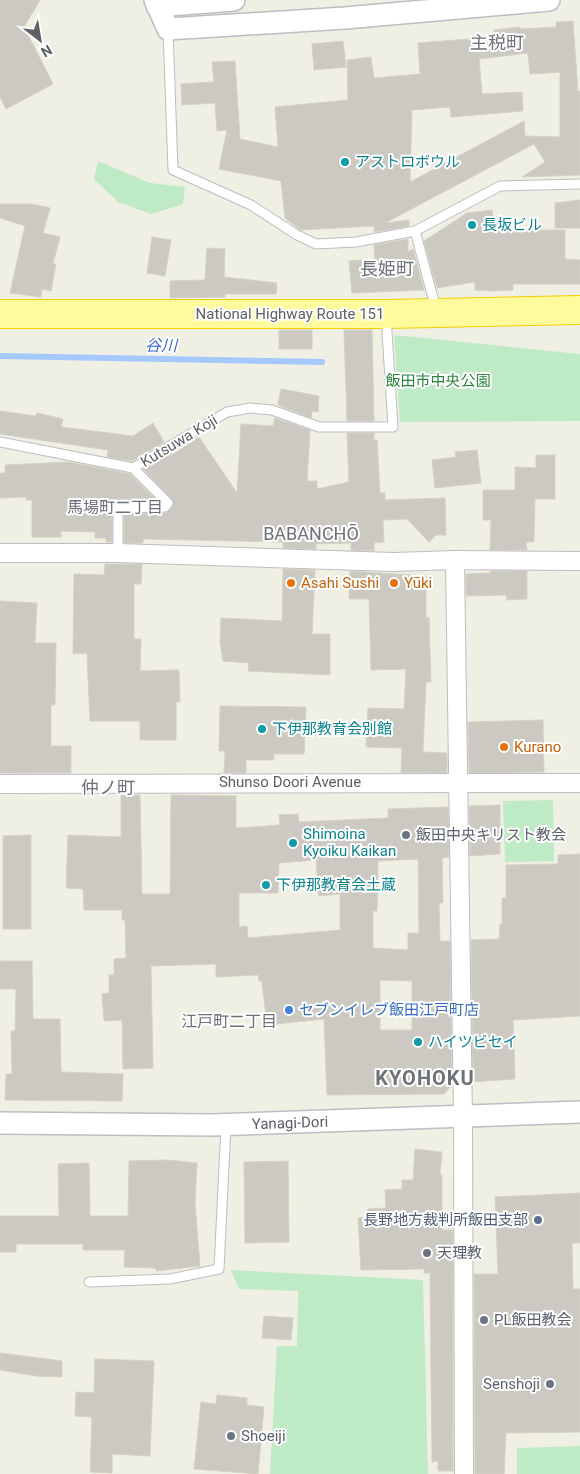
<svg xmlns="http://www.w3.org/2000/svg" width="580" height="1474" viewBox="0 0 580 1474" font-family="Roboto,'Noto Sans JP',sans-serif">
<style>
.green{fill:#beeac5}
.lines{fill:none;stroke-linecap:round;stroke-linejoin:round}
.stream{stroke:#a5c9ff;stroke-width:6}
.building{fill:#cbc9c1;stroke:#d5d2c2;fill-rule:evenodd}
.service-casing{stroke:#bcbdc4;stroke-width:11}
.minor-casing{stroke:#bcbdc4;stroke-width:20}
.tertiary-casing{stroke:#bcbdc4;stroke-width:24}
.trunk-casing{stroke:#f4ce00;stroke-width:30}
.service{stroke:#fff;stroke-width:9}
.minor{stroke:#fff;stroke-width:18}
.tertiary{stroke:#fff;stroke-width:21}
.trunk{stroke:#fffa9b;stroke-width:28}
.culture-dot{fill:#0f9aa8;stroke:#fff;stroke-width:2}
.food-dot{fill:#e8710a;stroke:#fff;stroke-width:2}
.worship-dot{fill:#6b7280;stroke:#fff;stroke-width:2}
.shop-dot{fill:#3f7fe0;stroke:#fff;stroke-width:2}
.service-dot{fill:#5c6f8a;stroke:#fff;stroke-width:2}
.labels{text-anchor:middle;stroke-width:4;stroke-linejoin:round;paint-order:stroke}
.culture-label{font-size:15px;fill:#0d838f;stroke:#fff;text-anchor:start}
.street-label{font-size:15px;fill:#5c5f66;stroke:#fff}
.park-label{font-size:15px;fill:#2d843f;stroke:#fff}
.food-label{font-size:15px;fill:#c56008;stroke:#fff;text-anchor:start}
.worship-label{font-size:15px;fill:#5b616d;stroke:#fff;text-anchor:start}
.shop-label{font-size:15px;fill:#366cbe;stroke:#fff;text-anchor:start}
.service-label{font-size:15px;fill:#4e5e75;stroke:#fff;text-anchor:end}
.water-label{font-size:16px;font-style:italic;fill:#3c6cce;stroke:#fff}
.neighbourhood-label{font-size:16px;fill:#6d7178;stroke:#fff}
.quarter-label{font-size:18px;fill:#6d7178;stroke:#fff}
.district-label{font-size:20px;font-weight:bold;letter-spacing:1px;fill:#6d7178;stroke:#fff}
</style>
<rect width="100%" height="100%" fill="#f0efe4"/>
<g class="green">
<path d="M98,161l52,22 35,4 -2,17 -32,10 -33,-12 -24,-23z"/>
<path d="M394,335l186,19v67l-180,1z"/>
<path d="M553,800l1,61 -49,1 -2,-61z"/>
<path d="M231,1270l192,10 5,194h-158l7,-128h20l1,-55 -59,-2z"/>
<path d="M580,1446v28h-63v-26z"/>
</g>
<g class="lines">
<path class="stream" d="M0,356l322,6"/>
</g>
<g class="building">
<path d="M0,0h40l-16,27 29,57 -47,25 -6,-12z"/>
<path d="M573,21l5,71 2,-1v84l-58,2 23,-15 -11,-18 -149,79 24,-3v6l-35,6v-6l-74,4 -15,-12 -4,-37 -62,-12 8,-39 -10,1 -2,-28 -33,2 -1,-21 33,-2 -2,-20 23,-1 5,78 38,8 -3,-40 73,-7 -1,-40 24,-3 3,21 46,-4 -2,-31 77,-6 -1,-7 26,-3v2l36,-2v-5zM528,53l2,21 30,-2v65l-35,-1 -1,-15 -114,61 2,-72 38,-3 1,10 72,-6 -1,-19 -40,2 -3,-35z"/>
<path d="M343,41l3,26 -32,3 -2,-26z"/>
<path d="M580,200v28h-25v-25z"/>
<path d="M0,204h32l18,4 -7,25 17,4 -7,27h3l-5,27 -9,-2 -1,8 -31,-4 15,-67 -25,-8z"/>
<path d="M492,210l3,20h70v29l15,1v24h-67v6l-21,1 -17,-1v-8l-38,6 -13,-47 43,-28z"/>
<path d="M152,237l19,3 -6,36 -18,-3z"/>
<path d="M408,239v13l5,-3 11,41 -72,3 -3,-32 26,-2 -1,-14z"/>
<path d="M207,248l18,1 -1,28 53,6 -1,11h-51v3l-55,1v-17l35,-1z"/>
<rect x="279" y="330" width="33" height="19"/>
<path d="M344,330h28l2,91h-27z"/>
<path d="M281,389l38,7 -1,16 -6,-1 -1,7 -33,-13z"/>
<path d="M0,411l36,5 1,-3 26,6 -2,8 72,9 20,-13 11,19 -32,19 -25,-4 1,-7 -108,-16z"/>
<path d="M275,418l35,12 -3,51h10v8l32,-7 -2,-49h27v7h3l3,53h5v7l60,-2 1,37h-10l-7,7 -22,-23 -24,1 1,22 -10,1v8l-23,-1v-7l-35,1v5l-33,-1v-6l-140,-3v4h-19v-29l42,-1 8,-9 -2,-5 -29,-30 28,-16 1,2 27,-18 38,56 4,-69 32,2z"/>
<path d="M477,450l4,33 -46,5 -3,-28 24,-3 -1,-5z"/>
<path d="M536,455h19v44h-20l-1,43h-8l1,8h-37l1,-30h-8v-30h32v-23l21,1z"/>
<path d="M69,462l61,12 27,27 -43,2 -2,5v34h-6v-4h-11v-6l-34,-1v6h-29v-37h-6v-3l-26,1v-25h5v-8z"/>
<path d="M105,564h37l-1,20h-7v55h7l-1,32 39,-1 1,32h-4v38h-36v-19h-50l-3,-68 -14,1 1,-80 30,1z"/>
<path d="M283,569l32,1 -3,64h18v41l-82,-4 1,-8 -26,-2 -3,-19 1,-24 61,3z"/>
<path d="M350,571l76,5v42l3,-1 2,65h-5l-3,70 24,1v20h-46l1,-25 -36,-1 2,-39 36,1 2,-40 -35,1 -2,-71h-20z"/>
<path d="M490,571h37v28l-20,1 -1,-5 -40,1v-22l24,-1z"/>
<path d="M0,601l37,2 -2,40h21l-1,62h-4v41h20v27h-71z"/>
<path d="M220,706l86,1 -2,47h-30v6h-28v13h-22l1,-22h-6z"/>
<path d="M543,720l1,52 -75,1 -1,-51z"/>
<path d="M121,795h19l2,99h28l1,-99 65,1v32l44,-3 -1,-10 19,-1 1,8 89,-4v-9l60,-2 1,50 -7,1 1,45h-4l1,38h10l2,144 -8,9 -117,1 -3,-76 -57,6 -5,-44h-3l-1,-6 -42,2v-13l-65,2 2,102 -30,1 -1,-49 -18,1 -2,-27 7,-1v-18h5v-16l12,-1 -1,-38h-3v-10h-38l-1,-21 -17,-1 2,-53 53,2zM418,859l1,74h-11v17l-35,-2v-37h4l1,-50zM316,860l3,36 21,-2v36l-92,8 -1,-12 -8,1v-34h39l1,-30zM380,980l32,1v49h-32z"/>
<path d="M500,805v49l-30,2 -1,-50z"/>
<path d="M31,835v94h-28v-93z"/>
<path d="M580,854v162l-67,4 2,59 -42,3 -2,-142 28,-1 1,-15h2v-26h4v-33l52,-1v-9z"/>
<path d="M0,961h32l1,58h27l1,53 62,2 -1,27 -117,-1 1,-26h6l-1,-43h4l1,-42h-16z"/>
<path d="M415,1149l27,3 -2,23h2v55h11v241h-15v-10l-6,1 -2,-189h-6v-4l-63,1 -3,-52 10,-1v-8l18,-1 -1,-18 17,-1v-9h11z"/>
<path d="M168,1160l29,3 -2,40 5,63 -44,5v-3l-32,-1 1,-17h-42v-6h-67v8h-16v-36h59l-1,-52 31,-1 1,53h38l1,-55z"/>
<path d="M288,1161l1,81 -44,1 -1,-81z"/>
<path d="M580,1193v50h-8l1,46h7v143l-74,1 -2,41h-29l-1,-200h24l-3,-77z"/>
<path d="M264,1316l29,2 -2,22 -29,-2z"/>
<path d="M0,1353l62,8v16l-26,-1 -36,-6z"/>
<path d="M95,1359l59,2 -4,95 -38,-2v19l-22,-1 2,-55 -17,-1 1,-24 18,1z"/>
<path d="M217,1395l30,3v7l17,2 -6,67 -64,-5 7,-67 15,2z"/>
</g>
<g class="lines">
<g class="service-casing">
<g id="service">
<path d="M168,29l5,141 78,35 46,30 19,9 40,-2 59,-11"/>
<path d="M436,309l-21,-78 85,-45 80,-2"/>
<path d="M0,442l133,26 94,-56 23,-4 22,2 47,17h74l-7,-111"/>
<path d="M118,553v-45l47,-1 3,-4 -35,-35"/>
<path d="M89,1282l81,-3 49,-10 7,-144"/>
</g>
</g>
<g class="minor-casing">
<g id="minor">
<path d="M0,553h118l275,9 62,-2 125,1"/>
<path d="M455,560l8,557 1,357"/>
<path d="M0,784l580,-1"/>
</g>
</g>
<g class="tertiary-casing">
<g id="tertiary">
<path d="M155,0l13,29 177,-11 204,-18"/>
<path d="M157,6l77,-6"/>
<path d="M0,1123l212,2 368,-13"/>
</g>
</g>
<g class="trunk-casing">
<path id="trunk" d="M0,314h386l194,-4"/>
</g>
<use href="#service" class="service"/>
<use href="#minor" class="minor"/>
<use href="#tertiary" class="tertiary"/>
<use href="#trunk" class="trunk"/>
</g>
<g class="culture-dot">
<circle cx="345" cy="162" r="5"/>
<circle cx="472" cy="225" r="5"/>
<circle cx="262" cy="729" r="5"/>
<circle cx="293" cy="843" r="5"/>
<circle cx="266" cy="885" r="5"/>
<circle cx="418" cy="1042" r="5"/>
</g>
<g class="food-dot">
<circle cx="291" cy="583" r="5"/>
<circle cx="394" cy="583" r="5"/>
<circle cx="504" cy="747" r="5"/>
</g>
<g class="worship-dot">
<circle cx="406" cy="835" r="5"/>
<circle cx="427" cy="1253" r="5"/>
<circle cx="484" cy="1320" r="5"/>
<circle cx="550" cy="1384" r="5"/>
<circle cx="231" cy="1436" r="5"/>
</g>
<circle class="shop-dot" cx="289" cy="1010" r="5"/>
<circle class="service-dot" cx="538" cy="1220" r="5"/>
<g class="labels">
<g class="culture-label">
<text x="355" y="167">アストロボウル</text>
<text x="482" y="230">長坂ビル</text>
<text x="272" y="734">下伊那教育会別館</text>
<text x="303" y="839">Shimoina<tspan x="303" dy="17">Kyoiku Kaikan</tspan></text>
<text x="276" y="890">下伊那教育会土蔵</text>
<text x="428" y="1047">ハイツビセイ</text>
</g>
<g class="street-label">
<text x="290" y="319">National Highway Route 151</text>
<text transform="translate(179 441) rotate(-31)" y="5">Kutsuwa Koji</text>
<text x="290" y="787">Shunso Doori Avenue</text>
<text transform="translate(290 1123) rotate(-2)" y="5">Yanagi-Dori</text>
</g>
<g class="park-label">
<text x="438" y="386">飯田市中央公園</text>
</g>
<g class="food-label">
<text x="301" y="588">Asahi Sushi</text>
<text x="404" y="588">Yūki</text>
<text x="514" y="752">Kurano</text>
</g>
<g class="worship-label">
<text x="416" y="840">飯田中央キリスト教会</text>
<text x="437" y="1258">天理教</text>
<text x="494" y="1325">PL飯田教会</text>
<text x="540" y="1389" text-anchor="end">Senshoji</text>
<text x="241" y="1441">Shoeiji</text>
</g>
<g class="shop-label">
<text x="299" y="1015">セブンイレブ飯田江戸町店</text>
</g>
<g class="service-label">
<text x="528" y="1225">長野地方裁判所飯田支部</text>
</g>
<g class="water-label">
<text transform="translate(161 345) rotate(1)" y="6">谷川</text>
</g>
<g class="neighbourhood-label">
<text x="115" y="513">馬場町二丁目</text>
<text x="229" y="1027">江戸町二丁目</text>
</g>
<g class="quarter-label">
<text x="497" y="49">主税町</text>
<text x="387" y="275">長姫町</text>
<text x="311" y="540">BABANCHŌ</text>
<text x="108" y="794">仲ノ町</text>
</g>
<g class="district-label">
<text x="425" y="1085">KYOHOKU</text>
</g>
</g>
<g transform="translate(40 40) rotate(149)" stroke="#ffffff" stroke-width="4" paint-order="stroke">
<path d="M0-4L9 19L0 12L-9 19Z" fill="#5c5f66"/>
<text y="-8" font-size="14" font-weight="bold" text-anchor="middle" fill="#5c5f66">N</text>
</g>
</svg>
